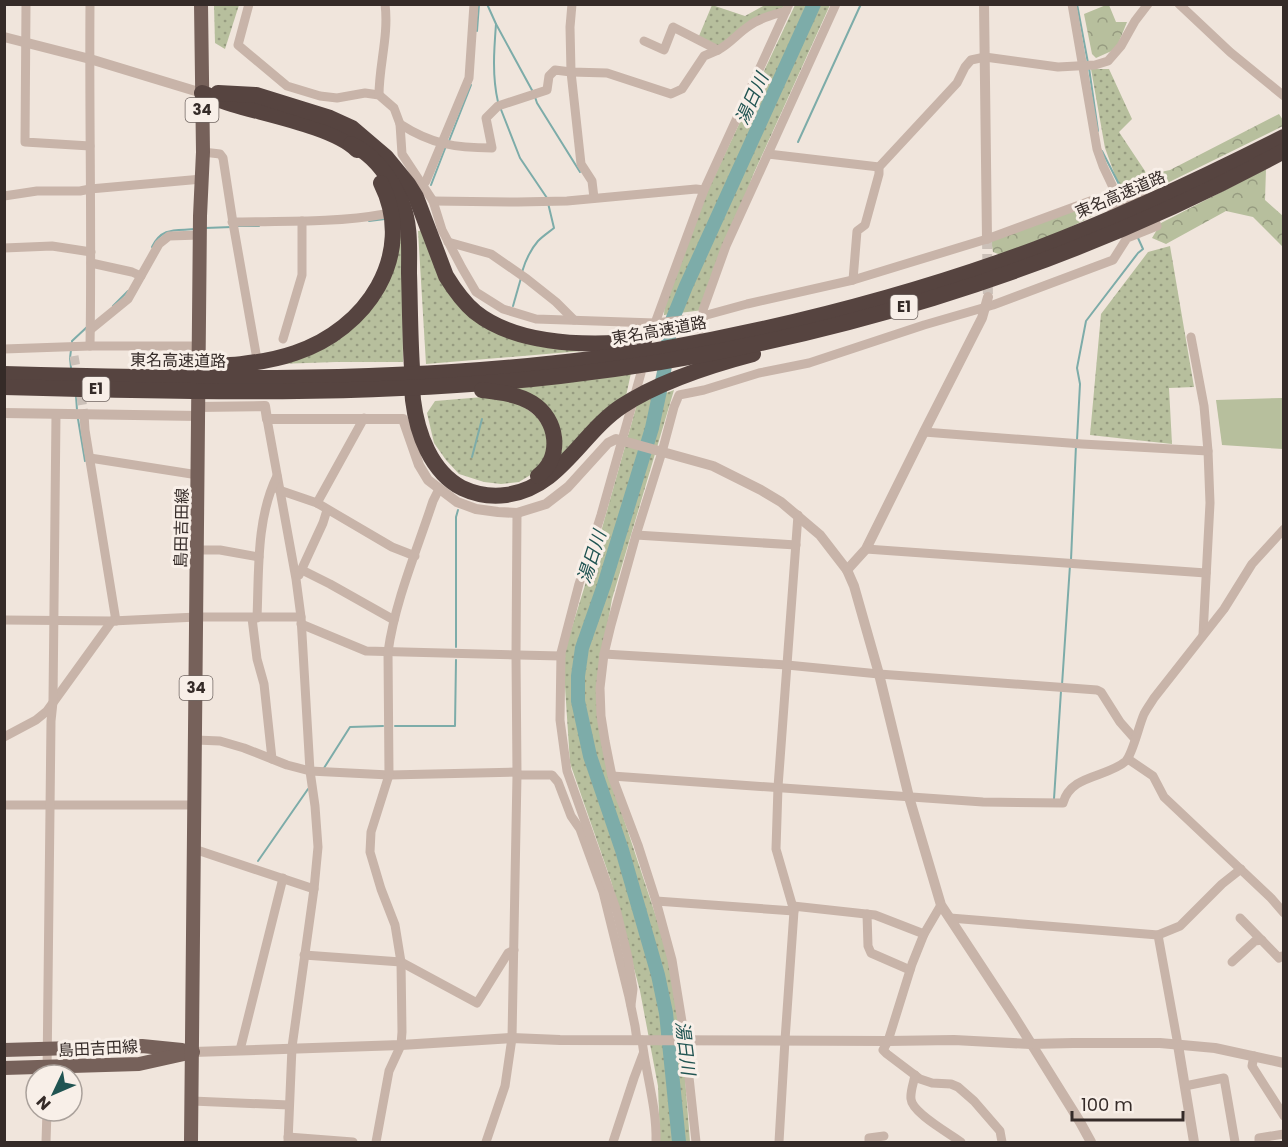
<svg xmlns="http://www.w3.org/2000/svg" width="1288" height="1147" viewBox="0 0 1288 1147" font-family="Poppins,'Noto Sans JP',sans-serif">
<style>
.grass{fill:url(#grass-dots)}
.forest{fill:url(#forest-crowns)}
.pitch{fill:#b7bf9d}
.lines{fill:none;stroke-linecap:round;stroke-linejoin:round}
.stream{stroke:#7daca9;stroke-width:2}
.river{stroke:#7daca9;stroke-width:14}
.minor-tunnel{stroke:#cbc0b8;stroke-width:9;stroke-dasharray:9 4.5;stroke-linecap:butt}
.tertiary-tunnel{stroke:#cbc0b8;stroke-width:10;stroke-dasharray:10 5;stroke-linecap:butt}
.minor{stroke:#c8b4a9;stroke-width:9}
.tertiary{stroke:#c8b4a9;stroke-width:10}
.primary{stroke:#76615a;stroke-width:14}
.motorway{stroke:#564440;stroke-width:16}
.labels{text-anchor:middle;stroke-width:6;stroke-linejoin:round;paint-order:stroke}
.shield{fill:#f8efe8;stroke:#706662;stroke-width:1.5}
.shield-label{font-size:15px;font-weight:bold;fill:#352b28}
.street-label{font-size:16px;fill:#352b28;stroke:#f8efe8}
.water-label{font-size:18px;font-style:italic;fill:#205452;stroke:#f8efe8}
</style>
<defs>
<pattern id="grass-dots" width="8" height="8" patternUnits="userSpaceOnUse" patternTransform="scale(1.5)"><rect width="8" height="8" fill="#b7bf9d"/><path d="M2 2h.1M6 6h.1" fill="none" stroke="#969b80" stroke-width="1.8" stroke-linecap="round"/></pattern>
<pattern id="forest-crowns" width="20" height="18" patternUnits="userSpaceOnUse" patternTransform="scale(1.5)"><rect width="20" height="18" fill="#b7bf9d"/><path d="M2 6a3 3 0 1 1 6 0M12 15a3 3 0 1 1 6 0" fill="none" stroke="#969b80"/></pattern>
</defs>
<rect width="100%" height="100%" fill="#f0e5dc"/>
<g class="grass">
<path d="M214,5h25l-14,44 -10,-6z"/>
<path d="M712,5l33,11 20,-11h19l-2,4 -63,38 -20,-11z"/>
<path d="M795,5h35l-77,170 -50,135 -39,5 1,-19 43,-106z"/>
<path d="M1091,69h18l23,50 -13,13 26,39 3,16 -25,10 -18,-49z"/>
<path d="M424,230l52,89 106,32 -156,13 -8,-133z"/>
<path d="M402,232l1,130h-67l-59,2 75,-37z"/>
<path d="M1170,246l24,141 -25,1 3,56 -82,-9 11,-121 47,-62z"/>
<path d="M631,373l-5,23 -71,69 4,-29 -52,-50z"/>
<path d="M674,390l-62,209 -16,92 11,77 61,185 15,98 7,91h-30l-2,-56 -18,-95 -29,-110 -41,-118 -7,-107 32,-103 42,-149z"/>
<path d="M483,397l36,6 18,14 8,12 5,17 -6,15 -12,13 -13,8 -18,2 -17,-2 -25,-8 -13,-14 -12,-17 -7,-30 8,-12z"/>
</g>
<g class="forest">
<path d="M1106,5h3l7,17h11l-11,27 -20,9 -4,-4 -8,-40z"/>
<path d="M1279,114l4,6v6l-132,65 -5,-16 24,-5z"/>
<path d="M1266,169l-1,31 18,16v31l-30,-30 -27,-6 -60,33 -14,-6 9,-15z"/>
<path d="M1090,203l5,5 -2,8 -49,24 -43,15 -8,-3 -2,-12z"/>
</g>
<path class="pitch" d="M1282,398l2,5 -1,46 -61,-4 -6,-45z"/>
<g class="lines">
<g class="stream">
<path d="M487,4l9,20 37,68"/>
<path d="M1077,4l11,59"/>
<path d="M496,24c-2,26 -4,52 2,78"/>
<path d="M477,31l2,-27"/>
<path d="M1089,68l9,63"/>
<path d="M535,97l2,6 43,69"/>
<path d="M500,107l20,51 27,40"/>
<path d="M449,141l22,-56"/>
<path d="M798,142l63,-138"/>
<path d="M1102,151l22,43"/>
<path d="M431,185l15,-39"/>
<path d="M369,221l16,-2"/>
<path d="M237,226h22"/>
<path d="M205,228l27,-1"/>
<path d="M152,247c10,-21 25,-16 44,-18"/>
<path d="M522,272c3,-10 9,-23 16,-31 5,-5 11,-9 16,-13l-6,-25"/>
<path d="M113,306l15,-15"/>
<path d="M513,306l8,-28"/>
<path d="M72,344v-3l15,-14"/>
<path d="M71,350l-1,8 1,10"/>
<path d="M76,396l1,14"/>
<path d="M78,419l7,42"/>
<path d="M1077,440l3,-56 -3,-16 9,-47 52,-68 5,-4 -5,-11"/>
<path d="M472,457l10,-38"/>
<path d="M1071,560l5,-115"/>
<path d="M456,647v-130l2,-7"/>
<path d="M1062,685l8,-120"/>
<path d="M395,726h60l1,-66"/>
<path d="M324,768l26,-41 33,-1"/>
<path d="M1054,799l7,-108"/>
<path d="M258,861l50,-72"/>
</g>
<path class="river" d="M679,1142l-13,-129 -8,-38 -36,-125 -32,-94 -12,-55v-25l4,-28 22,-63 48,-157 12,-56 7,-49 15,-37 128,-282"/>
<path class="minor-tunnel" d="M74,356l10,58"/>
<path class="tertiary-tunnel" d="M987,239l1,58"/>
<g class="minor">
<path d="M26,4l-1,138 65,4"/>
<path d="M249,4l-11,41 49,41 33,10 17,2 28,-5 14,2 15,13 6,16 2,30 31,47 9,29 20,38 14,24 27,17 33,10 119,4 -3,13"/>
<path d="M572,4l-2,23 1,45 10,92 11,17 2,17"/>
<path d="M789,4l-85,186 -49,133 37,-4 55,-15 106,-24 134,-41 106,-39 15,7 12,-5 -17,-36 -6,-17 -25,-145"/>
<path d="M1179,4l51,48 54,44"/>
<path d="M644,41l20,9 9,-23 45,23c12,-6 20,-17 31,-24 10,-8 24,-11 37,-15"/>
<path d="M379,95c0,-30 10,-60 6,-91"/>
<path d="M400,124c31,20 55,24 92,24l-6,-30 12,-12 49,-16 2,-14 6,-6 16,2 36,1 64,21 11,-5 22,-33 14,-6"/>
<path d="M203,152l17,2 3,4 10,65 25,142"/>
<path d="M768,154l111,13"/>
<path d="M423,185l3,-4 43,-103 5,-74"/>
<path d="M4,196l33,-5h43l10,-2 112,-10"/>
<path d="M433,201l85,1 49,-1 129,-12 8,1"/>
<path d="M232,222c51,-1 103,1 153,-8"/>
<path d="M448,242l43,12 36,25 29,23 18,18"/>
<path d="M4,248l48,-2 39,6"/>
<path d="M91,263l41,9 9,4"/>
<path d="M853,280l4,-49 8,-6 14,-51v-7l78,-84 8,-16 6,-7 14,-3 73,10 37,-2 13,-4 13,-15 14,-25 13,-17"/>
<path d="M700,329l4,-13 -1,-6 23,-64 110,-242"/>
<path d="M90,330l38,-31 31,-55 10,-8 31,-1"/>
<path d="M1191,337l13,69 4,45 2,52 -7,132"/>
<path d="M283,339l19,-64v-54"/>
<path d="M90,346c2,-114 -1,-228 0,-342"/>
<path d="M4,349l86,-3h109"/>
<path d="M84,414l1,16 31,191"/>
<path d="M267,419l29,160 5,38 9,154 5,35 3,41 -4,42 -22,158 -4,95"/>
<path d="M924,432l158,12 126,7"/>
<path d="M90,458l108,17"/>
<path d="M279,490l38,13 75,44 23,9"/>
<path d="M317,503l47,-85"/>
<path d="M636,535l160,10"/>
<path d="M866,549l340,24"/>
<path d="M198,550h22l39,7"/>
<path d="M302,570l28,14 64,36"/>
<path d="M299,575l24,-52 4,-13"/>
<path d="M252,618l5,41 7,25 8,75"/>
<path d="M257,618c2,-47 -1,-99 20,-142"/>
<path d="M4,620l108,1 85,-4h104"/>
<path d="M301,624l65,27 195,5"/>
<path d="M604,654l183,11 92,9 218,16 4,2 19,30 15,17"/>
<path d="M4,737l32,-17 11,-9 65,-90"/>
<path d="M196,740l24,1 24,7 43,17 23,6 79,4 128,-3"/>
<path d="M1128,759l25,17 11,21 107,101 13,15"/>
<path d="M517,775h35l6,7 13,34 9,13 23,63 26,105 6,29 2,14"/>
<path d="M612,776l371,26 80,1c8,-29 44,-25 63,-42 7,-8 13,-36 18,-47 3,-6 7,-11 10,-16l70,-89 28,-45 32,-35"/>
<path d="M4,805h191"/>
<path d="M194,849l120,40"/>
<path d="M656,901l138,10"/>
<path d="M941,905l-17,29 -12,30 -24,77 -5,9 4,4 33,25 12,4 19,1 7,3 16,14 26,30 2,11"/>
<path d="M793,906l82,9 49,19"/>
<path d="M867,914l1,32 3,7 39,17"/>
<path d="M950,918l208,17 20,110"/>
<path d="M1240,918l39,40 3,-2"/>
<path d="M1158,935l22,-9 42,-42 19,-15"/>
<path d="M304,955l97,7 76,41 31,-50 6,-3"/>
<path d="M1232,962l23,-21 7,-1"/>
<path d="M631,1005l2,-16 -5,-31 -12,-49 -49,-138 -7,-51 1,-67 18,-69 22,-69 40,-142"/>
<path d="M642,1040c4,35 15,68 14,102"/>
<path d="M240,1050l43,-172"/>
<path d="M1254,1056l-2,10 32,50"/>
<path d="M47,1075l4,-354 2,-19 3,-288"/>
<path d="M915,1075c-1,7 -5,16 -4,24 1,14 38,34 50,43"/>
<path d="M1185,1086l39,-8 11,64"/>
<path d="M192,1101l97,4"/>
<path d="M288,1137l65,5"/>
<path d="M46,1142l1,-31"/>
<path d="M376,1142l13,-71 12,-26 1,-13 -1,-70 -6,-37 -14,-36 -11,-37 1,-20 18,-57 -1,-123c7,-51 29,-102 45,-151l6,-12"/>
<path d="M486,1142l19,-56 7,-48 5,-263 -1,-120 1,-142"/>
<path d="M613,1142l21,-64 9,-24"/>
<path d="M696,1142l-11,-102 -13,-80 -16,-59 -18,-56 -26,-69 -7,-35 -4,-25 -1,-28 4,-34 7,-29 25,-90 26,-83 12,-45 5,-12 25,-5 55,-17 50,-10 115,-38 69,-20 120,-45 14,-22 30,-12 -12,-34 -25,10"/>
<path d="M779,1142l6,-102 9,-129 -18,-62 2,-62 20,-272"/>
<path d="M869,1142v-4l15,-2"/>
<path d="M1259,1142v-4l25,-4"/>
</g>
<g class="tertiary">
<path d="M984,4l3,235"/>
<path d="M4,37l86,22 112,34"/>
<path d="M198,407l67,-1 2,13h136l16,46 9,15 29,22 19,7 22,3 19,1 29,-9 22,-17 40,-44 8,-4 97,27 48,24 20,12 39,33 27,35 7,16 25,88 30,123 32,108 71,108 68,109 11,20"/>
<path d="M4,413l195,3"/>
<path d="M847,570l19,-21 58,-117 58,-114 6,-21"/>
<path d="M1178,1045l16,97"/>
<path d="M193,1052l208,-7 111,-7 48,2 328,1 66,-1 76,4 43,-1h87l55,5 69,15"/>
</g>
<g class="primary">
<path d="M4,1050l138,-4 40,4"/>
<path d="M4,1068l135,-4 54,-12"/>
<path d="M191,1142l9,-926 3,-64 -2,-148"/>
</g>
<g class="motorway">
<path d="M202,93c10,4 20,8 30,11 32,10 103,23 125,46"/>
<path d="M218,93l38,2 74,23 22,10 34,29 22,27 8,13 30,79c8,13 17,26 29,36 44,35 117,34 169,29"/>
<path d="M351,144c5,3 11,6 16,10 14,11 27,31 34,47 10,23 8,48 8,72 1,32 1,64 3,95 0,11 0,21 1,32 4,33 18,72 49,88 15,7 29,9 44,7 54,-7 75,-62 116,-89 37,-24 89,-41 131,-52"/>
<path d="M176,367c40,-1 81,-1 119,-14 71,-23 122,-98 86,-170"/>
<path d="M4,374c181,5 363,9 543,-10 35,-4 71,-7 106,-13 130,-23 259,-56 383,-102 85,-32 167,-71 248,-112"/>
<path d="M4,387c185,5 372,10 556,-11 252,-29 501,-104 724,-225"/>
<path d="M482,390c16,2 36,4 50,13 26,16 31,54 6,73"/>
</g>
</g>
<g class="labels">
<g class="shield">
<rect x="185.5" y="98" width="33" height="24" rx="4.5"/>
<rect x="890.5" y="295" width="27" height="24" rx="4.5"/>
<rect x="82.5" y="377" width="27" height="24" rx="4.5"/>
<rect x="179.5" y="676" width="33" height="24" rx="4.5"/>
</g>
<g class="shield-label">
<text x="202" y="115">34</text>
<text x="904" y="312">E1</text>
<text x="96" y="394">E1</text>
<text x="196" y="693">34</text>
</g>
<g class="street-label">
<text transform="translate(1120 194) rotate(-23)" y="6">東名高速道路</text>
<text transform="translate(659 330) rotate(-10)" y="6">東名高速道路</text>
<text transform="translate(178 360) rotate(1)" y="6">東名高速道路</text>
<text transform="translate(181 528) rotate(-89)" y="6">島田吉田線</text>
<text transform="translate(98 1048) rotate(-3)" y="6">島田吉田線</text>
</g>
<g class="water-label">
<text transform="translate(752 99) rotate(-66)" y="6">湯日川</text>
<text transform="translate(592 557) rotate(-72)" y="6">湯日川</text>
<text transform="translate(685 1048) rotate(83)" y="6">湯日川</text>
</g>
</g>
<rect width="1288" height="1147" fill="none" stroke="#352b28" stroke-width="12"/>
<g transform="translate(54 1093) rotate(226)"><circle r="28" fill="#f8efe8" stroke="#aaa19b" stroke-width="1.5"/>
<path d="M0-4.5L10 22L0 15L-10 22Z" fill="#205452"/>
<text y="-9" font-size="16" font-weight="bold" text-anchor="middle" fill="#352b28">N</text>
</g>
<path d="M1072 1111v9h111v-9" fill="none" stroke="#352b28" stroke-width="3"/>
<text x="1081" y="1111" font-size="18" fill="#352b28" stroke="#f8efe8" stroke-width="4.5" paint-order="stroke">100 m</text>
</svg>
